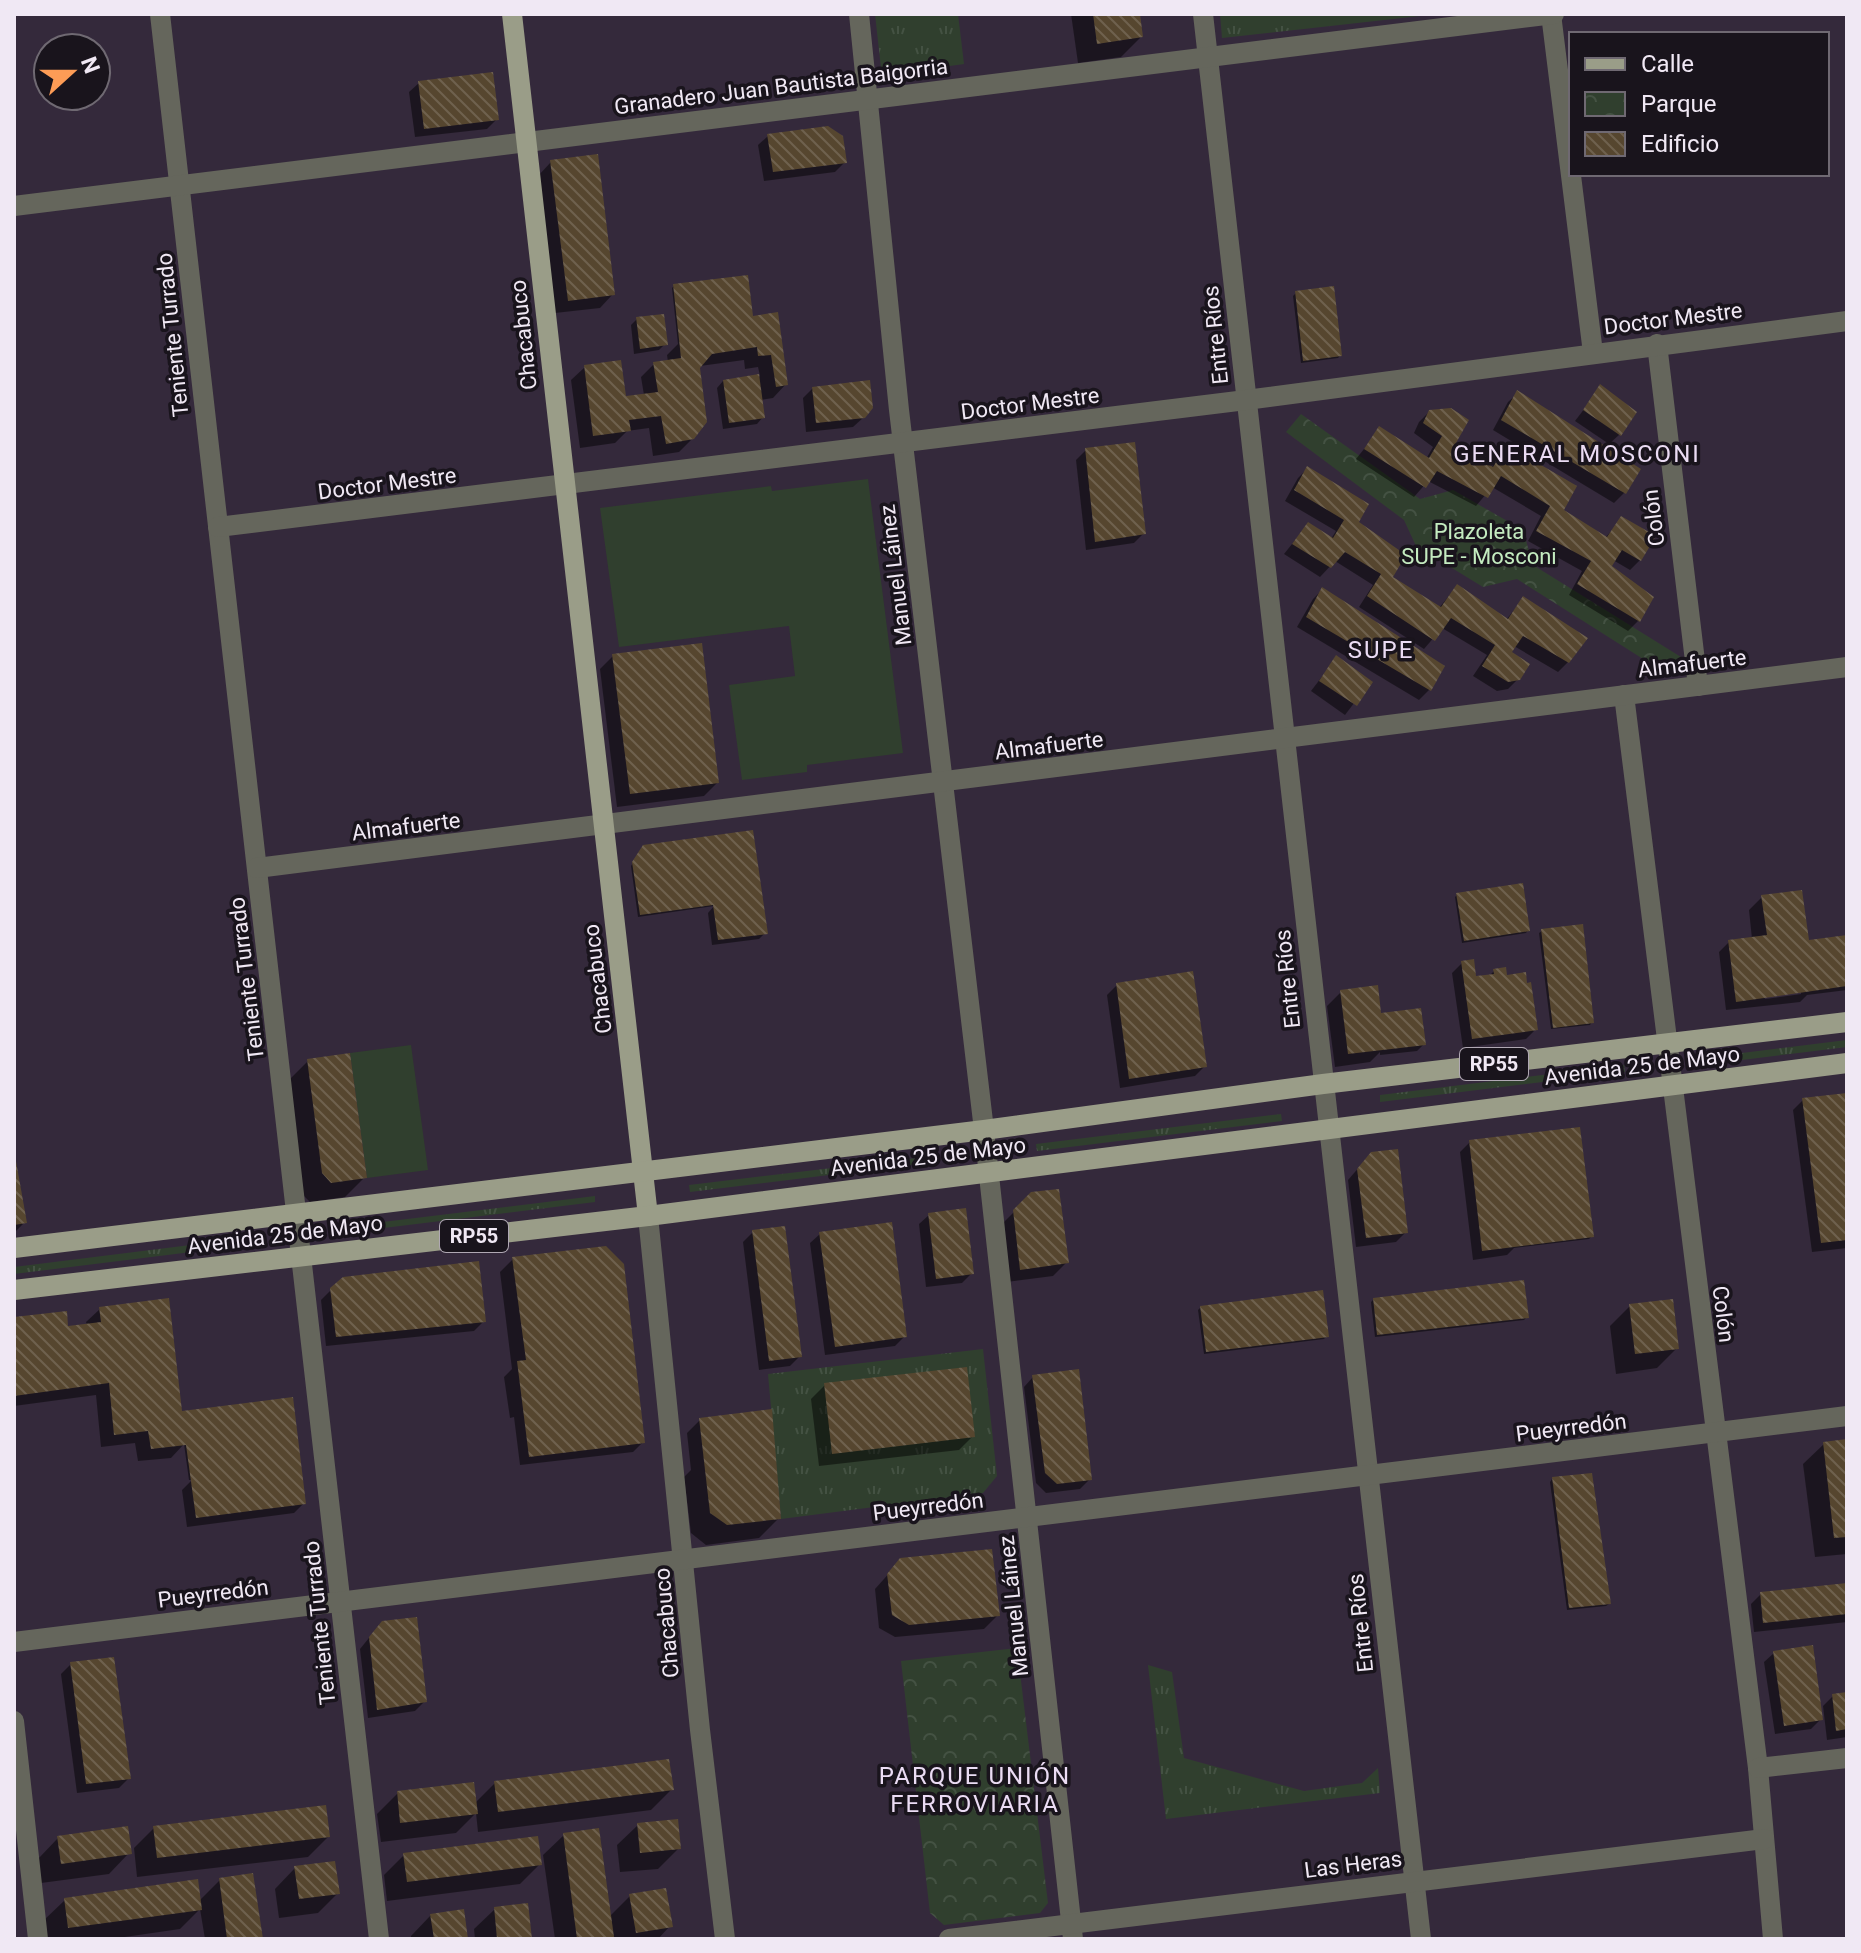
<svg xmlns="http://www.w3.org/2000/svg" width="1861" height="1953" viewBox="0 0 1861 1953" font-family="Roboto,sans-serif">
<style>
.grass{fill:url(#grass-tufts)}
.park{fill:url(#park-crowns)}
.pitch{fill:#303f2e}
.shadow{fill:#0007;fill-rule:evenodd}
.building{fill:url(#building-back-hatch)}
.lines{fill:none;stroke-linecap:round;stroke-linejoin:round}
.minor{stroke:#65665c;stroke-width:20}
.major{stroke:#9a9d88;stroke-width:20}
.labels{text-anchor:middle;stroke-width:7;stroke-linejoin:round;paint-order:stroke}
.shield{fill:#19141c;stroke:#b0a8b3;stroke-width:2}
.shield-label{font-size:20px;font-weight:bold;fill:#f0e8f4}
.street-label{font-size:22px;fill:#f0e8f4;stroke:#19141c}
.park-label{font-size:22px;fill:#c4ebc0;stroke:#19141c}
.neighbourhood-label{font-size:24px;letter-spacing:2px;fill:#ebdcf4;stroke:#19141c}
</style>
<defs>
<pattern id="grass-tufts" width="24" height="20" patternUnits="userSpaceOnUse" patternTransform="scale(2)"><rect width="24" height="20" fill="#303f2e"/><path d="M3 7l-1-3M5 7V3M7 7l1-3M15 17l-1-3M17 17v-4M19 17l1-3" fill="none" stroke="#445243"/></pattern>
<pattern id="park-crowns" width="20" height="18" patternUnits="userSpaceOnUse" patternTransform="scale(2)"><rect width="20" height="18" fill="#303f2e"/><path d="M2 6a3 3 0 1 1 6 0M12 15a3 3 0 1 1 6 0" fill="none" stroke="#445243"/></pattern>
<pattern id="building-back-hatch" width="6" height="6" patternUnits="userSpaceOnUse" patternTransform="scale(2)"><rect width="6" height="6" fill="#56462f"/><path d="M-1 5l2 2M0 0l6 6M5-1l2 2" fill="none" stroke="#6f614e"/></pattern>
</defs>
<rect width="100%" height="100%" fill="#34293b"/>
<g class="grass">
<path d="M875,14h83l6,50 -72,10 -11,-6z"/>
<path d="M1220,14h218l-216,24z"/>
<path d="M1847,1040v7l-121,15v-7z"/>
<path d="M1624,1065l1,7 -245,30v-7z"/>
<path d="M1281,1114l1,7 -245,30 -1,-7z"/>
<path d="M934,1156l1,6 -245,30 -1,-7z"/>
<path d="M595,1196v6l-244,30 -1,-6z"/>
<path d="M255,1237l1,7 -242,30v-7z"/>
<path d="M983,1349l14,127 -14,17 -202,26 -13,-145z"/>
<path d="M1148,1665l24,7 12,86 120,33 58,-8 16,-15 2,25 -214,26z"/>
</g>
<g class="park">
<path d="M1301,414l119,85 33,-9 70,40 10,35 148,92 -11,13 -8,1 -145,-92 -34,8 -67,-41 -12,-26 -118,-88z"/>
<path d="M1017,1648l31,255 -8,10 -96,12 -14,-12 -29,-252z"/>
</g>
<g class="pitch">
<path d="M868,479l35,274 -96,12v7l-65,8 -13,-95 66,-9 -6,-50 -170,21 -19,-139 171,-22 1,5z"/>
<path d="M411,1045l17,125 -61,8 -17,-125z"/>
</g>
<g class="shadow">
<path d="M1071,14h67l3,23 -20,20 -43,6z"/>
<path d="M419,83l78,36 -10,10 -72,8 -6,-45z"/>
<path d="M768,136l77,26 -10,10 -71,9 -6,-36z"/>
<path d="M551,162l62,132 -13,14 -45,5 -17,-137z"/>
<path d="M674,286l77,32 25,-3 10,69 -13,14 -13,2 3,17 -6,7 -34,5 -6,-41 6,-7 37,-5 -2,-9 -13,2 -1,-9 -44,6 -7,72 -14,14 -26,4 -4,-28 -22,3 -12,12 -35,5 -9,-68 14,-13 39,31 20,-3 -3,-18 13,-13 14,-2 -1,-7 11,-11 -6,-56z"/>
<path d="M1296,293l44,63 -2,2 -37,5 -8,-67z"/>
<path d="M637,319l28,25 -6,6 -25,4 -3,-29z"/>
<path d="M1601,387l18,48 -10,9 -34,-23z"/>
<path d="M813,388l51,29 -11,10 -47,5 -3,-34z"/>
<path d="M1518,393l120,77 -14,23 -10,10 -121,-73 15,-28z"/>
<path d="M1429,412l25,32 37,24 16,-21 54,63 44,28 17,-19 18,41 -10,10 -17,-10 -4,7 43,30 -14,24 -10,10 -59,-36 13,-24 -54,-30 13,-25 -49,-29 -16,19 -48,-25 -14,16 -58,-38 24,-30 46,30 7,-12 -19,-14 5,-11z"/>
<path d="M1086,450l58,83 -10,10 -48,7 -10,-90z"/>
<path d="M1307,469l49,53 34,55 49,31 18,-22 49,34 17,-21 45,63 -10,10 -44,-26 -4,7 8,26 -10,10 -11,2 -24,-15 14,-21 -45,-27 -18,21 -65,-42 14,-22 -38,-24 -15,16 -36,-23 24,-30 23,15 5,-8 -51,-30 13,-23z"/>
<path d="M1322,590l121,77 -14,23 -10,10 -122,-73 16,-28z"/>
<path d="M613,656l104,127 -13,13 -87,11 -17,-138z"/>
<path d="M1337,657l33,25 -25,33 -34,-24z"/>
<path d="M641,850l124,83 -6,6 -47,6 -4,-32 6,-7 -76,11 -7,-51z"/>
<path d="M1457,895l71,35 -2,3 -64,10 -7,-46z"/>
<path d="M1762,897l45,47 40,-7v53l-40,5 -7,7 -74,8 -7,-58 10,-10 23,-3 -3,-29zM1801,990v4l-36,5 -1,-4z"/>
<path d="M1542,931l50,91 -2,3 -39,4 -12,-96z"/>
<path d="M1462,963l13,16 13,-2 6,-6 11,6 31,52 -10,10 -63,9 -11,-75z"/>
<path d="M1117,985l88,81 -10,10 -75,12 -13,-93z"/>
<path d="M1341,992l38,23 45,29 -7,7 -37,4v-3l-10,10 -35,5 -8,-61z"/>
<path d="M308,1061l57,116 -20,20 -35,5 -8,-8 -14,-113z"/>
<path d="M1847,1095v153l-35,4 -19,-142 10,-10z"/>
<path d="M1470,1142l122,94 -3,3 -75,9 -7,7 -34,5 -13,-108z"/>
<path d="M14,1152l11,70 -11,11z"/>
<path d="M1361,1165l45,67 -10,10 -40,5 -8,-67z"/>
<path d="M1032,1194l35,68 -14,14 -46,6 -6,-57z"/>
<path d="M929,1215l43,58 -10,10 -36,4 -7,-63z"/>
<path d="M753,1232l47,124 -10,10 -31,4 -16,-128z"/>
<path d="M820,1234l85,102 -10,10 -70,9 -15,-112z"/>
<path d="M513,1259l130,183 -10,10 -113,13 -6,-48 -4,1 -6,-41 8,-8 -12,-97z"/>
<path d="M331,1290l153,31 -10,10 -148,15 -5,-46z"/>
<path d="M1373,1300l154,17 -3,3 -149,17 -4,-35z"/>
<path d="M1630,1306l47,42 -20,20 -41,6 -6,-48z"/>
<path d="M1201,1307l126,29 -3,3 -120,15 -6,-44z"/>
<path d="M100,1309l81,104 123,90 -10,10 -107,14 -5,-37 10,-10h-3l-5,-36 -13,14 -33,3 -3,-18 -34,4 -5,-52 -82,11v-86l53,8 20,-2 -1,-4z"/>
<path d="M1033,1377l57,102 -10,10 -34,4 -10,-10 -12,-96z"/>
<path d="M825,1385l148,51 -14,14 -140,16 -8,-67z"/>
<path d="M700,1420l79,98 -20,20 -53,7 -15,-12 -7,-56 7,-7 -4,-37z"/>
<path d="M1847,1441v113l-32,3 -12,-93 21,-20z"/>
<path d="M1552,1479l57,125 -3,2 -39,4 -17,-128z"/>
<path d="M901,1560l97,55 -14,14 -89,8 -16,-9 -4,-39z"/>
<path d="M1847,1585v37l-93,10 -3,-28 10,-10z"/>
<path d="M373,1633l52,68 -10,10 -47,7 -8,-69z"/>
<path d="M1774,1653l47,66 -10,10 -36,5 -11,-72z"/>
<path d="M71,1664l58,114 -10,10 -42,5 -16,-119z"/>
<path d="M1847,1694v43l-20,3 -4,-34 10,-10z"/>
<path d="M495,1783l176,7 -20,20 -173,22 -2,-19 -20,20 -75,9 -4,-28 21,-21 77,10z"/>
<path d="M638,1825l41,23 -21,21 -38,3 -3,-27z"/>
<path d="M154,1828l174,9 -20,20 -171,20 -3,-29z"/>
<path d="M564,1835l45,82 21,-21 40,30 -12,13h-45v-4l-4,4h-54l-12,-84z"/>
<path d="M58,1838l71,15 -20,21 -68,9 -3,-24z"/>
<path d="M404,1855l136,9 -20,20 -133,17 -3,-26z"/>
<path d="M295,1868l43,25 -20,20 -39,5 -4,-29z"/>
<path d="M220,1880l41,59h-56l-5,-30 -20,20 -69,10h-64l-3,-19 21,-20 134,1z"/>
<path d="M495,1909l35,30h-55l-1,-10z"/>
<path d="M431,1915l35,24h-55v-3z"/>
</g>
<g class="building">
<path d="M1093,14h47l3,23 -46,7z"/>
<path d="M493,72l6,48 -75,9 -6,-48z"/>
<path d="M828,126l15,10 4,27 -74,9 -6,-38z"/>
<path d="M598,154l17,141 -47,6 -18,-141z"/>
<path d="M748,275l5,41 25,-4 10,73 -12,2 -5,-32 -13,1 -1,-9 -45,7 -12,14 7,54 -13,17 -28,5 -5,-28 -32,4 2,11 -38,5 -9,-71 37,-5 5,36 32,-4 -5,-30 28,-4 -8,-74z"/>
<path d="M1334,286l8,70 -39,5 -8,-70z"/>
<path d="M664,314l4,31 -28,4 -4,-32z"/>
<path d="M759,374l6,44 -36,5 -6,-43z"/>
<path d="M870,380l3,28 -8,10 -49,5 -4,-36z"/>
<path d="M1600,384l37,28 -16,24 -38,-26z"/>
<path d="M1517,390l124,79 -15,25 -125,-74z"/>
<path d="M1451,408l18,12 -13,23 37,24 14,-22 70,41 -13,24 43,27 14,-21 35,20 -15,25 -19,-11 -10,16 42,31 -14,25 -63,-38 14,-23 -55,-30 14,-25 -49,-30 -13,22 -51,-27 -11,17 -62,-39 15,-23 50,32 13,-22 -19,-13 6,-13z"/>
<path d="M1135,442l11,92 -51,8 -10,-94z"/>
<path d="M1307,466l62,38 -10,18 47,33 -13,22 48,30 16,-23 51,35 15,-23 65,42 -19,25 -46,-27 -11,16 18,12 -10,16 -12,2 -26,-16 13,-21 -44,-27 -16,23 -68,-45 14,-22 -36,-22 -14,16 -39,-24 16,-22 25,16 11,-18 -50,-30z"/>
<path d="M1322,587l123,79 -14,25 -125,-74z"/>
<path d="M702,643l17,140 -89,11 -18,-140z"/>
<path d="M1336,655l37,27 -16,24 -38,-25z"/>
<path d="M753,830l15,104 -50,6 -5,-35 -73,10 -8,-53 11,-17z"/>
<path d="M1523,883l7,48 -66,10 -8,-48z"/>
<path d="M1802,890l7,50 38,-5v51l-111,16 -8,-62 39,-5 -6,-40z"/>
<path d="M1583,924l11,99 -41,5 -12,-99z"/>
<path d="M1474,959l2,17 18,-2 -1,-5 13,-2 1,8 19,-3 1,11 4,-1 7,48 -66,9 -11,-78z"/>
<path d="M1193,971l14,96 -78,12 -13,-96z"/>
<path d="M1378,985l3,28 40,-5 5,37 -78,9 -8,-64z"/>
<path d="M350,1053l17,125 -36,5 -9,-10 -15,-114z"/>
<path d="M1847,1093v147l-26,3 -19,-145z"/>
<path d="M1580,1127l14,110 -112,14 -13,-111z"/>
<path d="M1398,1149l10,84 -42,5 -9,-69 14,-17z"/>
<path d="M14,1150l13,73 -13,2z"/>
<path d="M1059,1189l10,74 -49,7 -7,-60 18,-18z"/>
<path d="M966,1208l8,66 -38,5 -8,-66z"/>
<path d="M892,1222l15,115 -72,10 -16,-115z"/>
<path d="M785,1226l17,131 -33,4 -17,-131z"/>
<path d="M606,1246l18,18 21,179 -116,14 -12,-96 9,-1 -14,-103z"/>
<path d="M479,1261l7,61 -150,15 -6,-49 13,-11z"/>
<path d="M1524,1280l5,38 -152,17 -4,-37z"/>
<path d="M1323,1290l6,47 -123,15 -6,-46z"/>
<path d="M169,1298l13,113 111,-14 13,107 -110,14 -10,-73 -35,4 -3,-18 -34,4 -5,-52 -95,13v-79l53,-6 1,15 33,-4 -2,-15z"/>
<path d="M1673,1299l6,50 -44,5 -6,-50z"/>
<path d="M967,1367l8,70 -143,17 -8,-71z"/>
<path d="M1079,1369l13,111 -35,4 -12,-11 -13,-98z"/>
<path d="M772,1409l9,110 -54,6 -17,-12 -11,-95z"/>
<path d="M1847,1439v98l-13,1 -11,-96z"/>
<path d="M1592,1473l19,131 -42,4 -17,-131z"/>
<path d="M992,1549l8,67 -91,9 -17,-10 -5,-41 13,-16z"/>
<path d="M1847,1583v31l-84,9 -3,-31z"/>
<path d="M417,1617l10,85 -50,8 -8,-73 13,-16z"/>
<path d="M1813,1645l10,75 -39,6 -11,-75z"/>
<path d="M114,1657l17,122 -45,5 -16,-122z"/>
<path d="M1847,1692v37l-11,2 -4,-37z"/>
<path d="M669,1759l5,31 -176,22 -4,-31z"/>
<path d="M474,1782l4,32 -78,9 -3,-32z"/>
<path d="M326,1805l4,32 -173,21 -4,-32z"/>
<path d="M678,1819l3,30 -41,4 -3,-30z"/>
<path d="M128,1826l4,28 -71,10 -4,-28z"/>
<path d="M599,1828l15,109 -37,2 -14,-106z"/>
<path d="M538,1836l4,29 -135,17 -4,-29z"/>
<path d="M335,1861l5,33 -41,5 -5,-33z"/>
<path d="M253,1873l10,66h-36l-8,-61z"/>
<path d="M198,1879l4,31 -134,18 -4,-30z"/>
<path d="M666,1888l7,39 -37,6 -7,-39z"/>
<path d="M528,1903l4,36h-35l-3,-32z"/>
<path d="M464,1909l4,30h-34l-4,-25z"/>
</g>
<g class="lines">
<g class="minor">
<path d="M160,14c72,642 146,1283 219,1925"/>
<path d="M859,14l40,396 85,720 89,809"/>
<path d="M1203,14l218,1925"/>
<path d="M1551,14l42,339"/>
<path d="M14,206l1540,-192"/>
<path d="M1657,344l41,342"/>
<path d="M218,527l1028,-127 601,-79"/>
<path d="M1624,695l134,1073 15,171"/>
<path d="M257,868l1590,-201"/>
<path d="M648,1216l52,514 25,209"/>
<path d="M14,1642l1833,-226"/>
<path d="M14,1721l24,218"/>
<path d="M1758,1768l89,-10"/>
<path d="M949,1939l815,-100"/>
</g>
<g class="major">
<path d="M512,14l136,1202"/>
<path d="M14,1248l970,-118 339,-46 524,-62"/>
<path d="M14,1290l634,-74 1199,-153"/>
</g>
</g>
<g class="labels">
<g class="shield">
<rect x="1460" y="1048" width="68" height="32" rx="6"/>
<rect x="440" y="1220" width="68" height="32" rx="6"/>
</g>
<g class="shield-label">
<text x="1494" y="1071">RP55</text>
<text x="474" y="1243">RP55</text>
</g>
<g class="street-label">
<text transform="translate(781 86) rotate(-7)" y="8">Granadero Juan Bautista Baigorria</text>
<text transform="translate(1673 318) rotate(-7)" y="8">Doctor Mestre</text>
<text transform="translate(172 335) rotate(-96)" y="8">Teniente Turrado</text>
<text transform="translate(523 335) rotate(-96)" y="8">Chacabuco</text>
<text transform="translate(1215 335) rotate(-96)" y="8">Entre Ríos</text>
<text transform="translate(1030 403) rotate(-7)" y="8">Doctor Mestre</text>
<text transform="translate(387 483) rotate(-7)" y="8">Doctor Mestre</text>
<text transform="translate(1653 518) rotate(-97)" y="8">Colón</text>
<text transform="translate(895 575) rotate(-97)" y="8">Manuel Láinez</text>
<text transform="translate(1692 663) rotate(-7)" y="8">Almafuerte</text>
<text transform="translate(1049 745) rotate(-7)" y="8">Almafuerte</text>
<text transform="translate(406 826) rotate(-7)" y="8">Almafuerte</text>
<text transform="translate(246 979) rotate(-97)" y="8">Teniente Turrado</text>
<text transform="translate(597 979) rotate(-97)" y="8">Chacabuco</text>
<text transform="translate(1287 979) rotate(-96)" y="8">Entre Ríos</text>
<text transform="translate(1642 1065) rotate(-7)" y="8">Avenida 25 de Mayo</text>
<text transform="translate(928 1156) rotate(-7)" y="8">Avenida 25 de Mayo</text>
<text transform="translate(285 1234) rotate(-7)" y="8">Avenida 25 de Mayo</text>
<text transform="translate(1724 1314) rotate(83)" y="8">Colón</text>
<text transform="translate(1571 1427) rotate(-7)" y="8">Pueyrredón</text>
<text transform="translate(928 1506) rotate(-7)" y="8">Pueyrredón</text>
<text transform="translate(213 1593) rotate(-7)" y="8">Pueyrredón</text>
<text transform="translate(1013 1606) rotate(-96)" y="8">Manuel Láinez</text>
<text transform="translate(319 1623) rotate(-96)" y="8">Teniente Turrado</text>
<text transform="translate(666 1623) rotate(-95)" y="8">Chacabuco</text>
<text transform="translate(1360 1623) rotate(-96)" y="8">Entre Ríos</text>
<text transform="translate(1353 1864) rotate(-7)" y="8">Las Heras</text>
</g>
<g class="park-label">
<text x="1479" y="539">Plazoleta<tspan x="1479" dy="25">SUPE - Mosconi</tspan></text>
</g>
<g class="neighbourhood-label">
<text x="1577" y="462">GENERAL MOSCONI</text>
<text x="1381" y="658">SUPE</text>
<text x="975" y="1784">PARQUE UNIÓN<tspan x="975" dy="28">FERROVIARIA</tspan></text>
</g>
</g>
<rect width="1861" height="1953" fill="none" stroke="#f0e8f4" stroke-width="32"/>
<rect x="1569" y="32" width="260" height="144" fill="#19141c" stroke="#6f6972" stroke-width="2"/>
<rect x="1585" y="58" width="40" height="12" fill="#9a9d88" stroke="#6f6972" stroke-width="2"/>
<text x="1641" y="72" font-size="24" fill="#f0e8f4">Calle</text>
<rect x="1585" y="92" width="40" height="24" fill="url(#park-crowns)" stroke="#6f6972" stroke-width="2"/>
<text x="1641" y="112" font-size="24" fill="#f0e8f4">Parque</text>
<rect x="1585" y="132" width="40" height="24" fill="url(#building-back-hatch)" stroke="#6f6972" stroke-width="2"/>
<text x="1641" y="152" font-size="24" fill="#f0e8f4">Edificio</text>
<g transform="translate(72 72) rotate(69)"><circle r="38" fill="#19141c" stroke="#6f6972" stroke-width="2"/>
<path d="M0-6L14 30L0 20L-14 30Z" fill="#fd9c56"/>
<text y="-12" font-size="22" font-weight="bold" text-anchor="middle" fill="#f0e8f4">N</text>
</g>
</svg>
